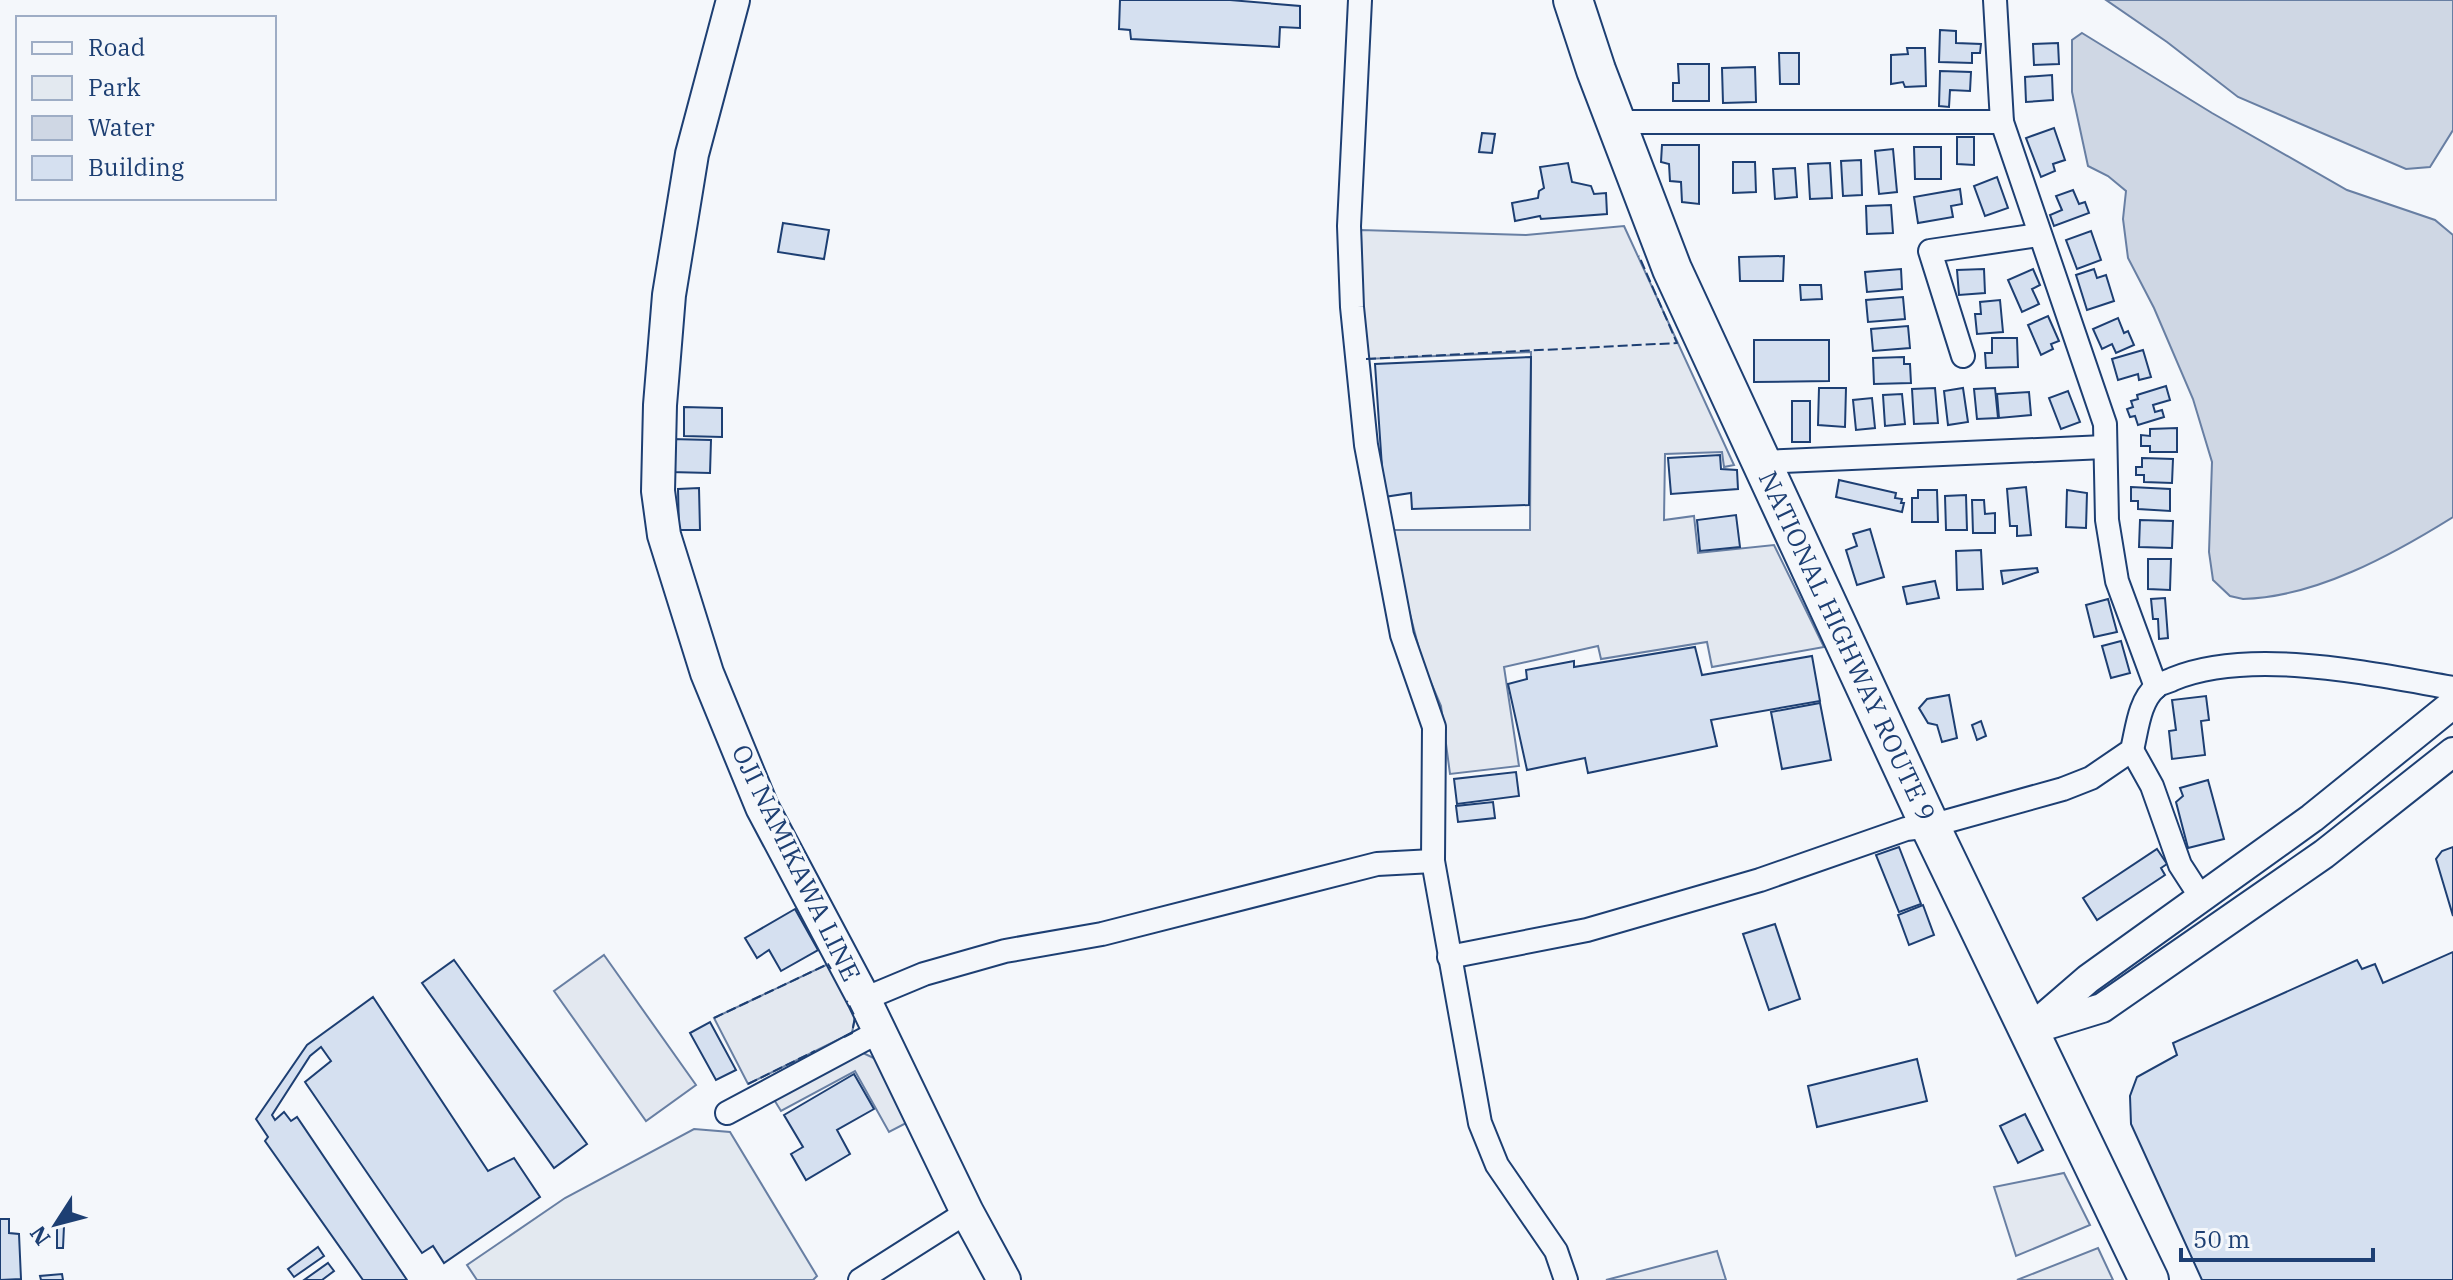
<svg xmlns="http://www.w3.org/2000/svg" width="2453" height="1280" viewBox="0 0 2453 1280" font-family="'IBM Plex Serif',serif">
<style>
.green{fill:#e3e9f0;stroke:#687fa3;stroke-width:2}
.parking{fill:#e3e8f0;stroke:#687fa3;stroke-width:2}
.water{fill:#cfd7e4;stroke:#687fa3;stroke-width:2}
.building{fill:#d5e0f0;stroke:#1d3f73;stroke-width:2}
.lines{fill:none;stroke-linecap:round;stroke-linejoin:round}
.minor-casing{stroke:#1d3f73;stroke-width:26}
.tertiary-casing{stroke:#1d3f73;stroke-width:32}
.secondary-casing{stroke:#1d3f73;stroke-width:36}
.trunk-casing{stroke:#1d3f73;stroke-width:42}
.minor{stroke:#f4f7fb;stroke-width:22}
.tertiary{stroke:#f4f7fb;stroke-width:28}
.secondary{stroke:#f4f7fb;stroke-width:32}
.trunk{stroke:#f4f7fb;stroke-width:38}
.fence{stroke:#1d3f73;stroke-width:2;stroke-dasharray:10 4;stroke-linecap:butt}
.labels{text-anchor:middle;stroke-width:6;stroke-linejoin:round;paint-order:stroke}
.street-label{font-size:26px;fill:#1d3f73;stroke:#f4f7fb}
</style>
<rect width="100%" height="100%" fill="#f4f7fb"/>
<path class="green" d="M694,1129l36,3 87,144 -4,4h-336l-10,-15 98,-67z"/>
<g class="parking">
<path d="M1624,226l110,239 -10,2 -2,-15 -57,2 -1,66 30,-4 4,37 76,-8 50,102 -112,20 -5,-25 -106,17 -3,-13 -94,21 15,99 -69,8 -9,-68 -18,-42 -35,-134h142l1,-178 -165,7 -4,-43 -1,-86 165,5z"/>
<path d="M604,955l92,130 -50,36 -92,-130z"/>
<path d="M828,964l27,53 -3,16 -104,51 -34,-66z"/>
<path d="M861,1052l19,9 32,59 -23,12 -34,-61 -74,40 -8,-13z"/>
<path d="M2064,1173l26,52 -74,31 -22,-69z"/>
<path d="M2098,1248l15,32h-96z"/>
<path d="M1717,1251l9,29h-120z"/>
</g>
<g class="water">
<path d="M2106,0h347v130l-23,37 -24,2 -168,-72 -71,-55z"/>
<path d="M2082,33l130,80 135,77 88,30 18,15v282c-61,38 -137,80 -210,82l-13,-3 -17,-16 -4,-28 3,-90 -19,-63 -39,-91 -26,-50 -5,-39 3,-28 -18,-15 -20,-10 -16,-74v-52z"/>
</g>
<g class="building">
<path d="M1120,0h110l70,6v22l-20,-1 -1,20 -148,-8 -1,-9 -11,-1z"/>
<path d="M1940,30l16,1v12l25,1 -1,9h-8v10l-33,-1z"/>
<path d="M2058,43l1,21 -25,1 -1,-21z"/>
<path d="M1907,48h18l1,38 -21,1 -2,-5 -12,2v-29l17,-1z"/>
<path d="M1779,53h20v31h-19z"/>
<path d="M1678,64h31v37h-36v-18h6z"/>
<path d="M1755,67l1,35 -33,1 -1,-35z"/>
<path d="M1940,71l31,1 -1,19 -20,-1 -1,17 -10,-1z"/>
<path d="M2052,75l1,25 -27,2 -1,-25z"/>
<path d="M2054,128l11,32 -12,4 2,7 -14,6 -15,-39z"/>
<path d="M1482,133l13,1 -3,19 -13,-1z"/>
<path d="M1957,137h17v28l-17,-1z"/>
<path d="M1662,145h37v59l-17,-2 -1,-20 -11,-1 -1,-17 -8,-2z"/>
<path d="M1914,147h27v32h-26z"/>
<path d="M1893,149l4,43 -18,2 -4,-43z"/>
<path d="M1861,160l1,35 -19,1 -2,-35z"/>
<path d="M1733,162h22l1,30 -23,1z"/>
<path d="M1568,163l4,19 19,4 3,8 12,-1 1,21 -66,5 -1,-3 -25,5 -3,-18 26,-5 1,-7 5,-3 -4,-21z"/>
<path d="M1830,163l2,35 -22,1 -2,-35z"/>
<path d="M1795,168l2,29 -22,2 -2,-30z"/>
<path d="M1997,177l11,31 -23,8 -11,-30z"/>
<path d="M1960,189l2,15 -11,2 2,11 -35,6 -4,-26z"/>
<path d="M2073,190l6,14 6,-2 4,11 -35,13 -4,-11 12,-5 -6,-14z"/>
<path d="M1891,205l2,28 -26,1 -1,-28z"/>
<path d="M783,223l46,7 -5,29 -46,-7z"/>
<path d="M2091,231l10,29 -24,9 -11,-29z"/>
<path d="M1784,256l-1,25h-43l-1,-24z"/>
<path d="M1901,269l1,20 -35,3 -2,-20z"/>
<path d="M1984,269l1,24 -26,2 -2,-25z"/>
<path d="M2033,269l7,16 -8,4 7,15 -17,8 -14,-32z"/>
<path d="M2094,269l3,9 9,-3 8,26 -27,9 -11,-35z"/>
<path d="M1800,285h21l1,14 -21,1z"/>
<path d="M1903,297l2,22 -37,3 -2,-22z"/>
<path d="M2000,300l3,32 -26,2 -2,-20h6l-1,-12z"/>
<path d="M2048,316l11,25 -8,3 2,5 -12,6 -13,-30z"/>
<path d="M2118,318l6,15 4,-2 6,14 -18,8 -4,-9 -10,5 -9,-20z"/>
<path d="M1908,326l2,22 -37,3 -2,-22z"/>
<path d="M1992,338h25l1,29 -32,1 -1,-15h7z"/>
<path d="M1754,340h75v41l-75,1z"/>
<path d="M2143,350l8,27 -12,3 -1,-6 -20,6 -6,-21z"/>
<path d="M1531,357l-2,148 -117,4 -1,-16 -27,4 -9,-133z"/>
<path d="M1904,357v7h6l1,19 -37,1 -1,-26z"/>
<path d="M2166,386l4,14 -17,5 2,7 7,-2 2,7 -26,8 -3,-9 -5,1 -3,-8 6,-2 -2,-6 7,-2 -1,-4z"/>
<path d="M1819,388h27l-1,39 -27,-2z"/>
<path d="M1935,388l3,35 -24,1 -2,-35z"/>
<path d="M1963,388l5,34 -20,3 -4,-34z"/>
<path d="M1995,388l3,30 -21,1 -3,-30z"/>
<path d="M2068,391l12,31 -19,7 -12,-31z"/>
<path d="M2029,392l2,23 -32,3 -2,-24z"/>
<path d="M1902,394l3,30 -20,2 -2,-31z"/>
<path d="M1872,398l3,30 -19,2 -3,-30z"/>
<rect x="1792" y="401" width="18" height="41"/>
<path d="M684,407l38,1v29l-38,-1z"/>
<path d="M2177,428v24h-27v-6h-9v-11l9,1v-7z"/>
<path d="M671,439l40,1 -1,33 -40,-1z"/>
<path d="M1720,455l1,14 16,1 1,19 -67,5 -3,-36z"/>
<path d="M2142,458l31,1 -1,24 -28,-1v-7h-8v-8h6z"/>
<path d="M1839,480l57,13 -1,5 7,1 -1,4h3l-2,9 -66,-15z"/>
<path d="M2026,487l5,48 -14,1v-10h-7l-3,-37z"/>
<path d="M2131,487l39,2v22l-32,-2v-8h-7z"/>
<path d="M699,488l1,42h-21l-1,-41z"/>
<path d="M1918,490h19l1,32h-26v-24h6z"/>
<path d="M2067,490l20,3 -1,35 -20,-1z"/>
<path d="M1966,495l1,35h-21l-1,-34z"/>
<path d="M1972,500h12l1,14 10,-1v20h-22z"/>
<path d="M1736,515l4,32 -40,4 -3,-31z"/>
<path d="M2140,520l33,1 -1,27 -33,-1z"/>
<path d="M1870,529l14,48 -27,8 -11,-35 11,-4 -4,-12z"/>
<path d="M1981,550l2,39 -26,1 -1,-39z"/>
<path d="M2148,559h23l-1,31 -22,-1z"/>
<path d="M2037,568l1,4 -35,12 -2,-13z"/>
<path d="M1935,581l4,17 -32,6 -4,-17z"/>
<path d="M2165,598l3,40 -9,1 -1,-20h-5l-2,-20z"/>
<path d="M2108,599l9,33 -23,5 -8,-32z"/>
<path d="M2121,641l9,32 -19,5 -9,-32z"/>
<path d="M1695,647l7,28 110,-19 8,45 -109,19 6,26 -129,27 -3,-15 -58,12 -19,-86 19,-5 -1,-9 48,-9v6z"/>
<path d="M1949,695l8,43 -15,4 -5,-17 -9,-2 -9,-15 8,-9z"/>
<path d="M2206,696l3,24 -8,1 4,34 -33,4 -3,-28 7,-1 -4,-30z"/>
<path d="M1820,703l11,57 -49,9 -11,-57z"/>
<path d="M1981,721l5,15 -9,4 -5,-15z"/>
<path d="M1516,772l3,24 -62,8 -3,-25z"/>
<path d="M2208,780l16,59 -36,9 -12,-46 7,-6 -3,-8z"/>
<path d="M1493,802l2,16 -37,4 -2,-16z"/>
<path d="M1899,847l22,57 -22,8 -23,-57z"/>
<path d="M2453,847v69l-17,-57 6,-8z"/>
<path d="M2157,849l10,15 -6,4 4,7 -68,45 -14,-22z"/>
<path d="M1923,905l11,30 -25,10 -11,-30z"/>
<path d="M795,909l23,41 -37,21 -12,-21 -12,8 -12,-20z"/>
<path d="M1775,924l25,75 -31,11 -26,-76z"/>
<path d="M2453,952v328h-251l-71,-156 -1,-28 7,-19 40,-22 -4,-12 184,-83 5,9 13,-5 8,19z"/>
<path d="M454,960l133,184 -33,24 -132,-185z"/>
<path d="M373,997l115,174 26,-13 26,39 -96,66 -11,-17 -11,7 -117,-171 26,-21 -10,-14 -11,9 -38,59 3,5 9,-8 7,9 6,-4 110,163h-44l-98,-139 3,-4 -12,-18 51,-74z"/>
<path d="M710,1022l26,48 -20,10 -26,-47z"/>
<path d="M1917,1059l10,42 -110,26 -9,-41z"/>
<path d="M854,1074l20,35 -37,21 13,24 -44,26 -15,-26 12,-7 -19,-32z"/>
<path d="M2025,1114l18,36 -25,13 -18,-37z"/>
<path d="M0,1219h9v14l10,1 2,45 -21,1z"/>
<path d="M57,1226h7l-1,22h-6z"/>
<path d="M318,1247l6,9 -30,21 -6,-8z"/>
<path d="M328,1263l6,8 -12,9h-18z"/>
<path d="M62,1274l1,6h-22l-1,-4z"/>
</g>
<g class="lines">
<g class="minor-casing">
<g id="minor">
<path d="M1360,0l-11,226 3,81 14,138 36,190 32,92 -1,134 47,262 17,42 59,86 10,29"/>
<path d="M1995,0l7,122 103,302 2,96 10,61 39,106"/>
<path d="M1616,122h386"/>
<path d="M1963,356l-33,-105 109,-16"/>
<path d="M1762,462l343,-15"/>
<path d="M2132,750l20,36 28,79 22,34"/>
<path d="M1449,957l138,-27 173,-50 146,-51 24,-3 133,-37 28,-11 41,-28c5,-20 7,-49 24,-63 3,-4 12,-5 17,-8 78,-32 198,-5 280,9"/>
<path d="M864,999l60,-25 81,-23 97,-17 275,-70 56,-3"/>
<path d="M727,1113l153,-82"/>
<path d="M860,1280l107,-68"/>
</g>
</g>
<g class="tertiary-casing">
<g id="tertiary">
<path d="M2040,1027l62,-19 222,-154 129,-102"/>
<path d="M2029,1030l59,-51 224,-161 141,-114"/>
</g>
</g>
<g class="secondary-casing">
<path id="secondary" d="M733,0l-41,154 -23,141 -9,110 -2,86 6,44 43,138 55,134 102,192 103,213 37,68"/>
</g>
<g class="trunk-casing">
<path id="trunk" d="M1573,0l23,70 76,199 258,557 219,454"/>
</g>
<use href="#minor" class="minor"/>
<use href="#tertiary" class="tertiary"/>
<use href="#secondary" class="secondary"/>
<use href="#trunk" class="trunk"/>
<g class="fence">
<path d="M1366,359l311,-16 -38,-87"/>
<path d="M714,1018l114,-54 3,5"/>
<path d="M844,1037l8,-4 3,-16 -8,-16"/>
<path d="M748,1084l67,-33"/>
</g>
</g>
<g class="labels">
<g class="street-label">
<text transform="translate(1847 646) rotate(65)" y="9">NATIONAL HIGHWAY ROUTE 9</text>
<text transform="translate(796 863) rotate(64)" y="9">OJI NAMIKAWA LINE</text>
</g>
</g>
<rect x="16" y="16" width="260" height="184" fill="#f4f7fb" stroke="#9eadc5" stroke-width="2"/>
<rect x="32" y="42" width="40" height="12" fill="#f4f7fb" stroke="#9eadc5" stroke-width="2"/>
<text x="88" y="56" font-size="24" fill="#1d3f73">Road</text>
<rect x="32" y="76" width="40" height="24" fill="#e3e9f0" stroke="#9eadc5" stroke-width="2"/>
<text x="88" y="96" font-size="24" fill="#1d3f73">Park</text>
<rect x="32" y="116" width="40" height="24" fill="#cfd7e4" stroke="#9eadc5" stroke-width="2"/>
<text x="88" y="136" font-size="24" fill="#1d3f73">Water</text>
<rect x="32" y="156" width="40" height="24" fill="#d5e0f0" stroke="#9eadc5" stroke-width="2"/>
<text x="88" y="176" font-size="24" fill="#1d3f73">Building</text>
<g transform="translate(56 1224) rotate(234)" stroke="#f4f7fb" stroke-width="6" paint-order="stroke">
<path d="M0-6L14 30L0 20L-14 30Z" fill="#1d3f73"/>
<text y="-12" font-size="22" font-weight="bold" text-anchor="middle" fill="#1d3f73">N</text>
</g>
<path d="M2181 1248v12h192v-12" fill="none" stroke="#1d3f73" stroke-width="4"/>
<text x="2193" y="1248" font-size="24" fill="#1d3f73" stroke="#f4f7fb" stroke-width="6" paint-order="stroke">50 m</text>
</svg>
